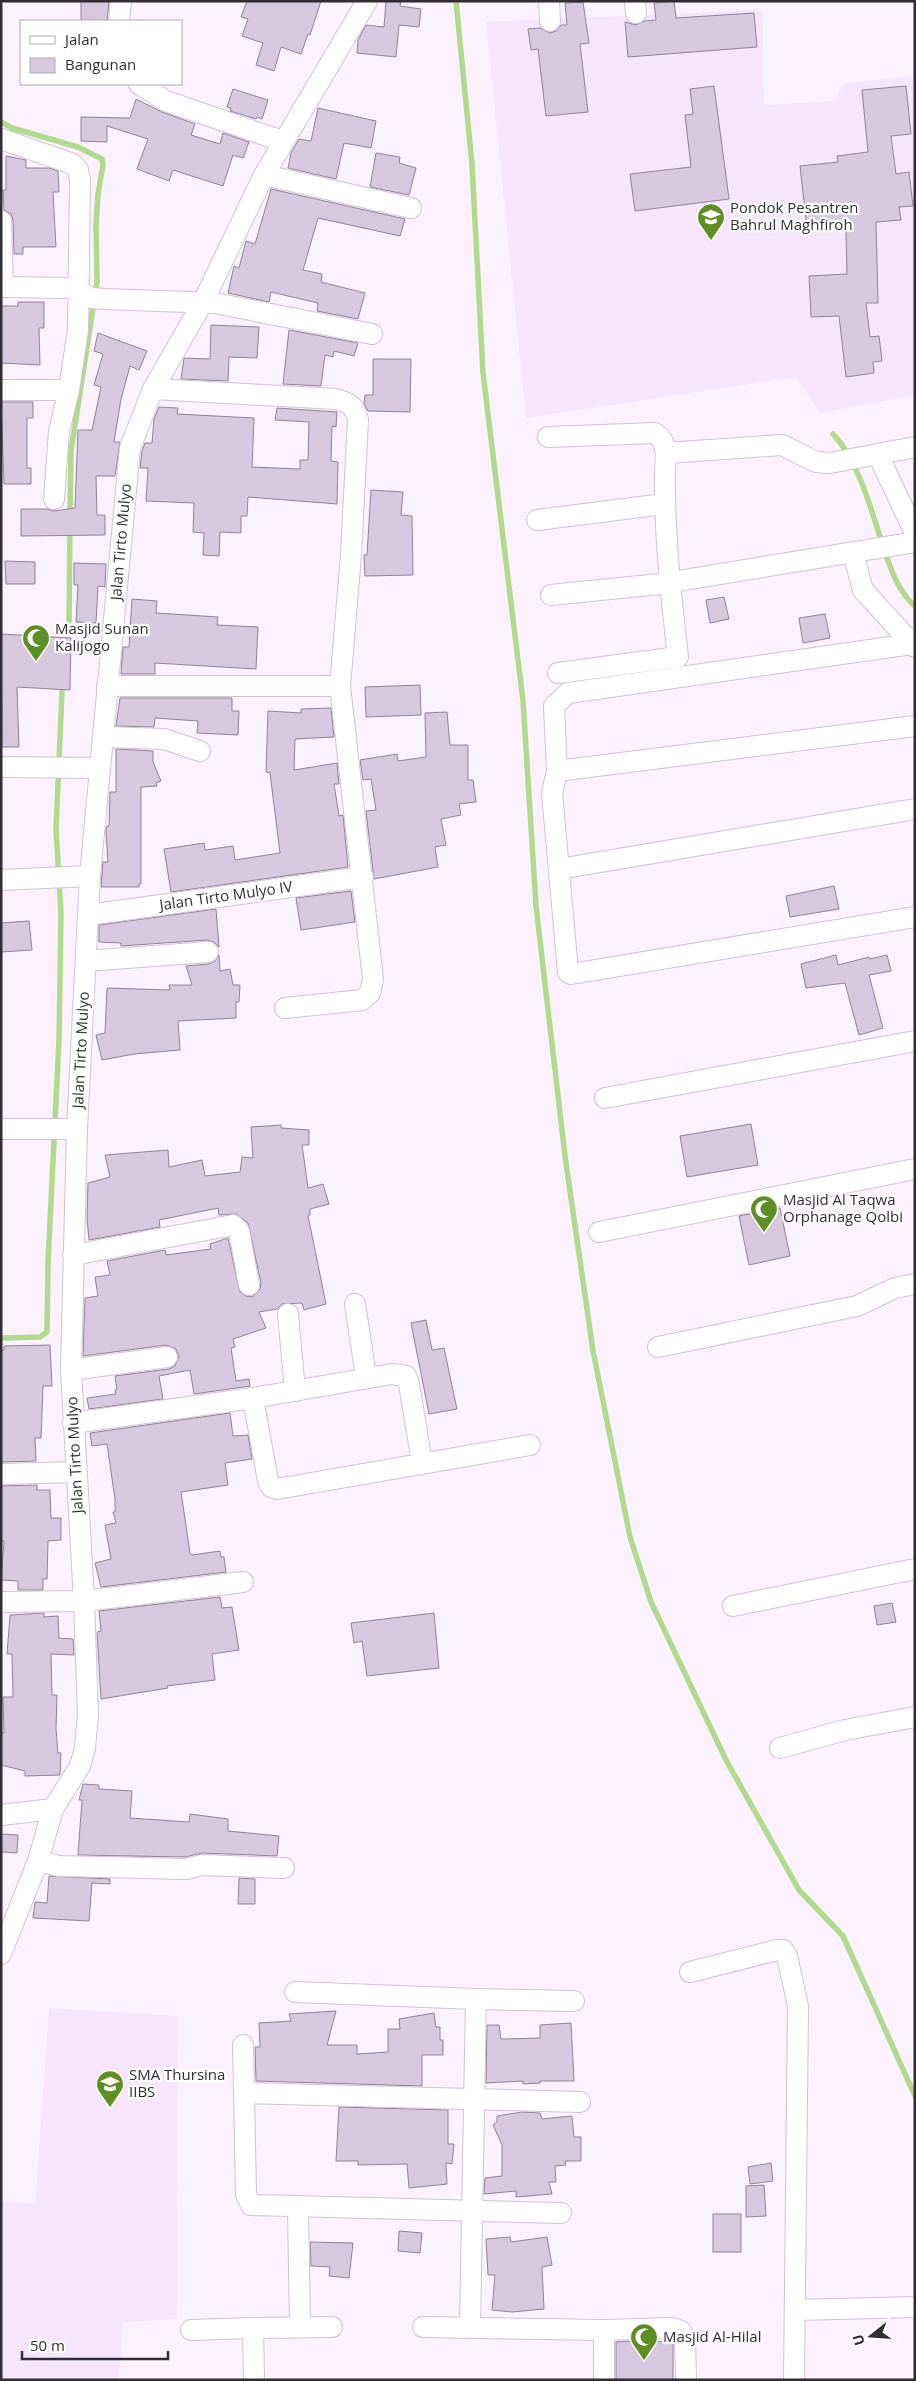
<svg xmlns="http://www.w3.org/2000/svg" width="916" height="2381" viewBox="0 0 916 2381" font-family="'Open Sans',sans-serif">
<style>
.built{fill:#f6e5fd}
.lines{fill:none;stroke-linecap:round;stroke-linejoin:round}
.stream{stroke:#b0da8c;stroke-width:5.5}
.building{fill:#d8c8df;stroke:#918297}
.street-casing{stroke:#d2c1d8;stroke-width:22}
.street{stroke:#fff;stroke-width:20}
.labels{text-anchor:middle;stroke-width:4.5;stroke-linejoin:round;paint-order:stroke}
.poi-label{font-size:15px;fill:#332c35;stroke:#fff;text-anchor:start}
.street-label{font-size:15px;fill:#332c35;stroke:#fff}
</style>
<rect width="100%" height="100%" fill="#fbf1ff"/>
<g class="built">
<path d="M763,10l1,95 70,-4 11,-18 70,-7v319l-95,18 -24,-36 -270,41 -40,-396z"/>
<path d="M49,2008l129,8 -1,303 -54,3 -4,58h-118v-179l34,3z"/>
</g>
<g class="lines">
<g class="stream">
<path d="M456,1l16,163 11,209 40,328 13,205 29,250 28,195 37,186 21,65 75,158 73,130 44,46 72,160"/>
<path d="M1,122l11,6 66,19 24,12 1,6 -5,29 -2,30 1,58 -26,169 -1,63"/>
<path d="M833,434c25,26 38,75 49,109"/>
<path d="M885,552c6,18 14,41 30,54"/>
<path d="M69,621l1,-93"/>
<path d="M1,1338l39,-1 7,-5 1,-70 11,-222 2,-127 -5,-84 6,-137"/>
</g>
</g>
<g class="building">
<path d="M81,1h28l-2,20h-26z"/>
<path d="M247,1h74l-11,34 -2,-1 -7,20 -20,-7 -7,24 -18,-6 7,-22 -21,-7 6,-17 -7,-2z"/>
<path d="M386,1h15l-1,5 21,3 -2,18 -20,-2 -3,32 -39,-4 1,-13 8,-15 18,2z"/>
<path d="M674,1l2,17 78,-5 3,34 -129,10 -3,-35 11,3 8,-4 12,-1 -2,-17z"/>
<path d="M583,2l6,41 -9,1 8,68 -42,4 -8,-67 -7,1 -3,-21 12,-1 10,5 6,-2 5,-6h6l-2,-22z"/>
<path d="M714,86l15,113 -94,12 -5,-37 61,-7 -6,-52 8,-1 -3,-25z"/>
<path d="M906,86l5,48 -20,2 5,38 13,-2 4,34 -14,1 2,13 -25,2 2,81h-12l4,34 9,-1 3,25 -9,1 1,11 -28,4 -7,-61 -28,1 -2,-41 38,-2 -1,-41 -2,-7 -37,3 -7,-63 38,-4 -1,-6 31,-4 -6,-62z"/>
<path d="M233,89l35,11 -6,19 -5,-2 -1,2 -26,-8 1,-3 -4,-1z"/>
<path d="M136,99l26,13 33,12 -4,11 29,9 3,-11 26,9 -6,16 -10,-3 -10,31 -50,-16 -4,11 -32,-12 11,-30 -41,-13v16l-26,-1v-24l49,1z"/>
<path d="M318,108l58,13 -5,27 -27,-5 -8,36 -48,-11 3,-15 8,-14 12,2z"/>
<path d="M376,153l24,4 -1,6 17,5 -7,27 -39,-8z"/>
<path d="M6,156l20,4v8h23l9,3 1,21h-6l3,55h-33v7h-9l-1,-34 -2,-6 -7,-4 -1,-20h3z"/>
<path d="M271,189l134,30 -5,17 -82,-18 -15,52 19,4 -1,8 44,11 -7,26 -41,-8 1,-8 -47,-11 -2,10 -41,-9 6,-27 5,2 7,-27 9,3z"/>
<path d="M18,302h26v26h-5l1,37 -39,-2v-57h17z"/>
<path d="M211,325l48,2 -2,31 -28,-1 -1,24 -47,-2 3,-21 26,1z"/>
<path d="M289,330l69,13 -4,13 -20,-5 -1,6 -8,-2 -4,31 -38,-2z"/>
<path d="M98,333l49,18 -8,19 -9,-4 -9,33 -7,43h6l-5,34h-19l1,39h8v20l-84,1v-27h26l7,2 21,-3 3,-78h14l9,-43 -7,-2 9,-31 -9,-3z"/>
<path d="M373,359h38l-1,53 -42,-1 -4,-7 1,-9h8z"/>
<path d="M1,402h32v16h-6v50h4v16h-27z"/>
<path d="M159,407l19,1 -1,6 77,4 -2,49 48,2v-9h8l1,-38 -34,-2 2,-12 60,4 -1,15 -4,-1 -1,35 7,1 -1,42 -89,-7 -1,19h-6v17l-21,-1 -1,24 -16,-1 1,-22 -11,-1 1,-29 -48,-2 2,-33h-8l2,-17 3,-8h7l2,-24z"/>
<path d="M371,490l32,2 -2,23 11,1 1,59 -48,1 -1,-21h3z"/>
<path d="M5,561l30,1v22h-29z"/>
<path d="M74,563l32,1 -1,23 -7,-1 -2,37 -20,-1 2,-37h-4z"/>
<path d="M724,597l5,22 -19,4 -4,-23z"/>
<path d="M132,599l25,2 -1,12 62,4 -1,8 41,2 -2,42 -101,-6v11h-34l2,-27h6z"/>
<path d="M825,614l5,24 -27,5 -4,-25z"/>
<path d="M1,634l70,4 -1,52 -53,-3 2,60h-17z"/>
<path d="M420,685l1,30 -55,2 -1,-30z"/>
<path d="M120,698h112v13h7l-1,24 -41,-2 1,-12 -43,-3 -1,9 -38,-1z"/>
<path d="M331,708l3,29 -39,2 -1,31 43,-7 2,21h-5l5,32 4,-1 5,52 -177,25 -7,-43 40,-6 1,7 28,-4 2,14 45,-7 -10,-80 -4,-1 2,-61 33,2v-4z"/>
<path d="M447,712l3,33h18v35h5l3,22 -17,2 2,11 -20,4 5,26 -11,2 3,20 -64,12 -8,-68 10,-1 -5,-31 -8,1 -3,-20 37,-6 1,7 28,-4 -1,-44z"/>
<path d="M116,749l37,2v11l8,19 -5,2 1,3 -16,1v97h-2v3h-38l2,-25h5l-2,-31 1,-5h2l1,-34h6z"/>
<path d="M834,886l5,23 -49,8 -4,-21z"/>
<path d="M351,891l4,31 -54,8 -5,-32z"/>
<path d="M216,909l3,38 -5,-5 -7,-2 -86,6v-3l-22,-1v-17z"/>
<path d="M29,921l3,29 -31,2v-29z"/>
<path d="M219,955l1,16 10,-2 3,16h7l-1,17h-3v16l-58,3 2,29 -46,4 -32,6 -6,-25 9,-2 2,-45 63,2 -1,-5h23l-6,-19 23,-2 6,-3z"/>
<path d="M836,955l2,10 31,-8 1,2 17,-4 4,16 -22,4 14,53 -24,7 -14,-52 -39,5 -5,-24z"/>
<path d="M751,1124l7,41 -71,12 -7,-41z"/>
<path d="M281,1125v3l28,2v15h-7l6,43 15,-4 6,20 -19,5v6l-2,1 18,88 -22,6 -2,-7 -20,1 -5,5 -18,3 7,16 -33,11 2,8 -4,1 5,33 13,-2 1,7 -56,8 -4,-24 -31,6 4,23 -74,10 -2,-11 29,-4 -1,-4 2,-1 -2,-13 54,-7 6,-3 4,-10 -3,-7 -10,-4 -83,11 2,-58 13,-2 -3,-19 15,-2 -3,-14 58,-11 1,5 45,-6 -1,-5 18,-6 12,54 6,4 6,1 8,-8 1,-6 -13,-60 -12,-9 -17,1 -1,-7 -59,12 1,7 -71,13 -2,-22 1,-35 22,-6 -5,-22 63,-5 1,17 33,-7 3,16 35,-4 2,-15 11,1 -2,-31z"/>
<path d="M780,1208l10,48 -41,9 -10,-49z"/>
<path d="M426,1320l6,30 12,-2 13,61 -28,5 -18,-91z"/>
<path d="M50,1345l2,41h-9l-2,52h-6l1,23 -35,1v-112h3v-4z"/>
<path d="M230,1413l3,23 15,-1 4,24 -27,4 3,22 -47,7 9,61 2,2 28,-4 1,6h3l2,15 -125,15 -6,-24 16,-4 -6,-34 11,-2 -3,-11h2v-13l-8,-55 -15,2 -2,-13z"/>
<path d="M37,1485v5h13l1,28h10v22l-13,1 -1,38h-4v11h-25v-9l-17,-1 3,-39h-3v-55z"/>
<path d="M220,1597l2,11 10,-1 7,43 -27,4 3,26 -48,6 1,2 -67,11 -4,-67 4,-1 -2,-20z"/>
<path d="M892,1603l4,19 -19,3 -3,-19z"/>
<path d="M44,1613v4l14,-1 1,22 14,1 1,16 -23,-1 1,41h5l-1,34 2,24h3l-1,22 -35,1v-5l-24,-6v-32h3l-1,-36h10l-1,-43h-5l3,-39z"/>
<path d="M434,1613l5,55 -72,8 -5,-35 -8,2 -3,-20z"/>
<path d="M83,1784l16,1v4l33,2 -2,27 59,4 1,-8 38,5v12l51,5 -2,20 -75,-3 -17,4 -107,-2 4,-55h-3z"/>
<path d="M1,1834l17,1 -1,18 -16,-1z"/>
<path d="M49,1876l61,3v5l-18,-1 -3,38 -56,-3 2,-16 12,1z"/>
<path d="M239,1878l16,1v25h-17z"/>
<path d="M336,2011l-9,34h30v9l31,-2v-23h12l-1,-10 35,-6 2,14h4v13h3v15h-21v31l-166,-5 -1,-34h5l-1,-24 32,-2 -2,-7z"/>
<path d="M571,2023l3,58h-34v2l-17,1v-3l-37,2 1,-58h12l2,14 39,-1v-13z"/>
<path d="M339,2107l109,3v34h6l-2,20 -6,-1 1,21 -38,4 -2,-24 -49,1v-4h-22z"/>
<path d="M522,2112l18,1 2,6 30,-3 2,21h7v24h-16l1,4 -11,1 1,16h-7l3,12 -36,3v-6l-32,3 1,-16 17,-2v-31l-9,-20 4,-3v-6z"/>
<path d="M771,2163l2,18 -23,3 -2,-17z"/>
<path d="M764,2185l2,31 -20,1v-31z"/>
<rect x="713" y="2214" width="28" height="38"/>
<path d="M399,2231l23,2 -2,20 -22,-2z"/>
<path d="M510,2237l1,5 36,-5 5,28 -10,2 2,42 -32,3 -20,-2 3,-35h-7l-2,-36z"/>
<path d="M310,2242l43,1 -4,35 -20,-2 1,-9 -19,-1z"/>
<path d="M631,2341l42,1v38h-57v-38z"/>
</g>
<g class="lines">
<g class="street-casing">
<g id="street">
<path d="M549,1l1,20"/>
<path d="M635,1l1,12"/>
<path d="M119,21l2,-20"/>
<path d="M139,84l27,17 116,40"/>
<path d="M1,139l72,25 5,6 2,10 -2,150 -9,60 -10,41 -5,68"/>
<path d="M264,175l147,33"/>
<path d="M1,221l2,66"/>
<path d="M1,287l68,1 23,10 13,1 110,4 157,31"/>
<path d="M153,389l183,10c14,4 19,7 22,21l-7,135 -11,131 33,293 -3,14 -8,7 -77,8"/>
<path d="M1,390h68"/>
<path d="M548,437l107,-4c13,8 11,24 10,38 -1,62 6,124 13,186l-120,16"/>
<path d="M666,453l116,-8 34,17 14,1 85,-16"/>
<path d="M878,455l37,78"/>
<path d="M537,520l127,-16"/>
<path d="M853,553l10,37 52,57"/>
<path d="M678,581l237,-39"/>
<path d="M551,595l119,-12"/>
<path d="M912,644l-344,49 -14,13 3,65 -5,22 16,179 3,2 344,-57"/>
<path d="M107,686h233"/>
<path d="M103,737l61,2 36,12"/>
<path d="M1,767l99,1"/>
<path d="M557,771l358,-45"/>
<path d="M559,869l356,-60"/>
<path d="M1,880l89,-4"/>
<path d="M88,915l275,-38"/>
<path d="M86,961l122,-9"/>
<path d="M605,1098l310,-57"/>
<path d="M1,1129h76"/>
<path d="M599,1232l316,-63"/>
<path d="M73,1255l160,-30 6,6 10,54"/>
<path d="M355,1304l11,73"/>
<path d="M288,1314l7,77"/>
<path d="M658,1347l199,-41 38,-18 20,-4"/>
<path d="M71,1370l96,-13"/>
<path d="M253,1398l15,83 3,6 6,2 253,-44"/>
<path d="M73,1423l180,-25 139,-24 14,2 3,8 13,79"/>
<path d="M1,1474l75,-2"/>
<path d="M1,1602l83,-1 159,-19"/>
<path d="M733,1606l182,-37"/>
<path d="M780,1748l65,-18 70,-13"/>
<path d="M1,1815l52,-6"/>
<path d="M38,1861l21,5 127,3 16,-4 82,3"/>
<path d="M1,1954l37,-93 15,-52 27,-43 5,-18 3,-33 -4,-114 -13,-231 6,-241 13,-253 40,-428 23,-59 50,-87 61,-127 103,-174"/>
<path d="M690,1972l87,-22h6l4,6 11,50 -4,374"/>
<path d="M295,1992l181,7 -6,328"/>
<path d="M476,1999l98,2"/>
<path d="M243,2045l1,48"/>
<path d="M298,2207l2,120"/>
<path d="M561,2213l-310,-8 -5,-10 -2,-102 336,9"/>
<path d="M795,2310l120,-3"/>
<path d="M423,2327l181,3 69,-2 8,3 4,8 1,41"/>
<path d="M191,2330l62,-2"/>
<path d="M604,2330v50"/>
<path d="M254,2380l-1,-52 79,-1"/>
</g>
</g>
<use href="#street" class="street"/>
</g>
<defs>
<g id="school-pin" transform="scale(1.4375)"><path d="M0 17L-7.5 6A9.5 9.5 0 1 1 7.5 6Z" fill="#5e8f25" stroke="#fff"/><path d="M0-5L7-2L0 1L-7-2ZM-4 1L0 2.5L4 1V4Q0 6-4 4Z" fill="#fff"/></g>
<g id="mosque-pin" transform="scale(1.4375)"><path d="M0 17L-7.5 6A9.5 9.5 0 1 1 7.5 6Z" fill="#5e8f25" stroke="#fff"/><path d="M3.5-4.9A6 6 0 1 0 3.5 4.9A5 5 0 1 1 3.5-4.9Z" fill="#fff"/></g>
</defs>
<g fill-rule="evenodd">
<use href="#school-pin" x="711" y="217"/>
<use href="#mosque-pin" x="36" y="638"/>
<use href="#mosque-pin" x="764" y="1209"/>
<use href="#school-pin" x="110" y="2084"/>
<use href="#mosque-pin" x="644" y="2337"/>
</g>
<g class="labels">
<g class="poi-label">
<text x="730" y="213">Pondok Pesantren<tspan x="730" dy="17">Bahrul Maghfiroh</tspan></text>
<text x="55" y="634">Masjid Sunan<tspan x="55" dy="17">Kalijogo</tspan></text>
<text x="783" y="1205">Masjid Al Taqwa<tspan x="783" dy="17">Orphanage Qolbi</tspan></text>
<text x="129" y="2080">SMA Thursina<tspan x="129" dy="17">IIBS</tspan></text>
<text x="663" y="2342">Masjid Al-Hilal</text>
</g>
<g class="street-label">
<text transform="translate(121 542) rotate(-85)" y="5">Jalan Tirto Mulyo</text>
<text transform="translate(226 896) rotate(-8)" y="5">Jalan Tirto Mulyo IV</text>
<text transform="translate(81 1050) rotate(-87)" y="5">Jalan Tirto Mulyo</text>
<text transform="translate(75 1455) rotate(-93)" y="5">Jalan Tirto Mulyo</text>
</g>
</g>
<rect width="916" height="2381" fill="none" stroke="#332c35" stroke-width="5"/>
<rect x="20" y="20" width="162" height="65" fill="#ffffff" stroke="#adabae"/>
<rect x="30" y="36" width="25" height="8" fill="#ffffff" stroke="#adabae"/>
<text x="65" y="45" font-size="15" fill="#332c35">Jalan</text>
<rect x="30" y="58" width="25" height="15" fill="#d8c8df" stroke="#adabae"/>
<text x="65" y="70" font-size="15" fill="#332c35">Bangunan</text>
<g transform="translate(871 2336) rotate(253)" stroke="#ffffff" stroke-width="4" paint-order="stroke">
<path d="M0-4L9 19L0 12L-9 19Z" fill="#332c35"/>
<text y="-8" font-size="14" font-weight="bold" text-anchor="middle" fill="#332c35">U</text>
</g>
<path d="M22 2351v8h146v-8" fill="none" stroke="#332c35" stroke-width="2.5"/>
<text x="30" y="2351" font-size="15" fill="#332c35" stroke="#ffffff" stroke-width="4" paint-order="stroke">50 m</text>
</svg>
